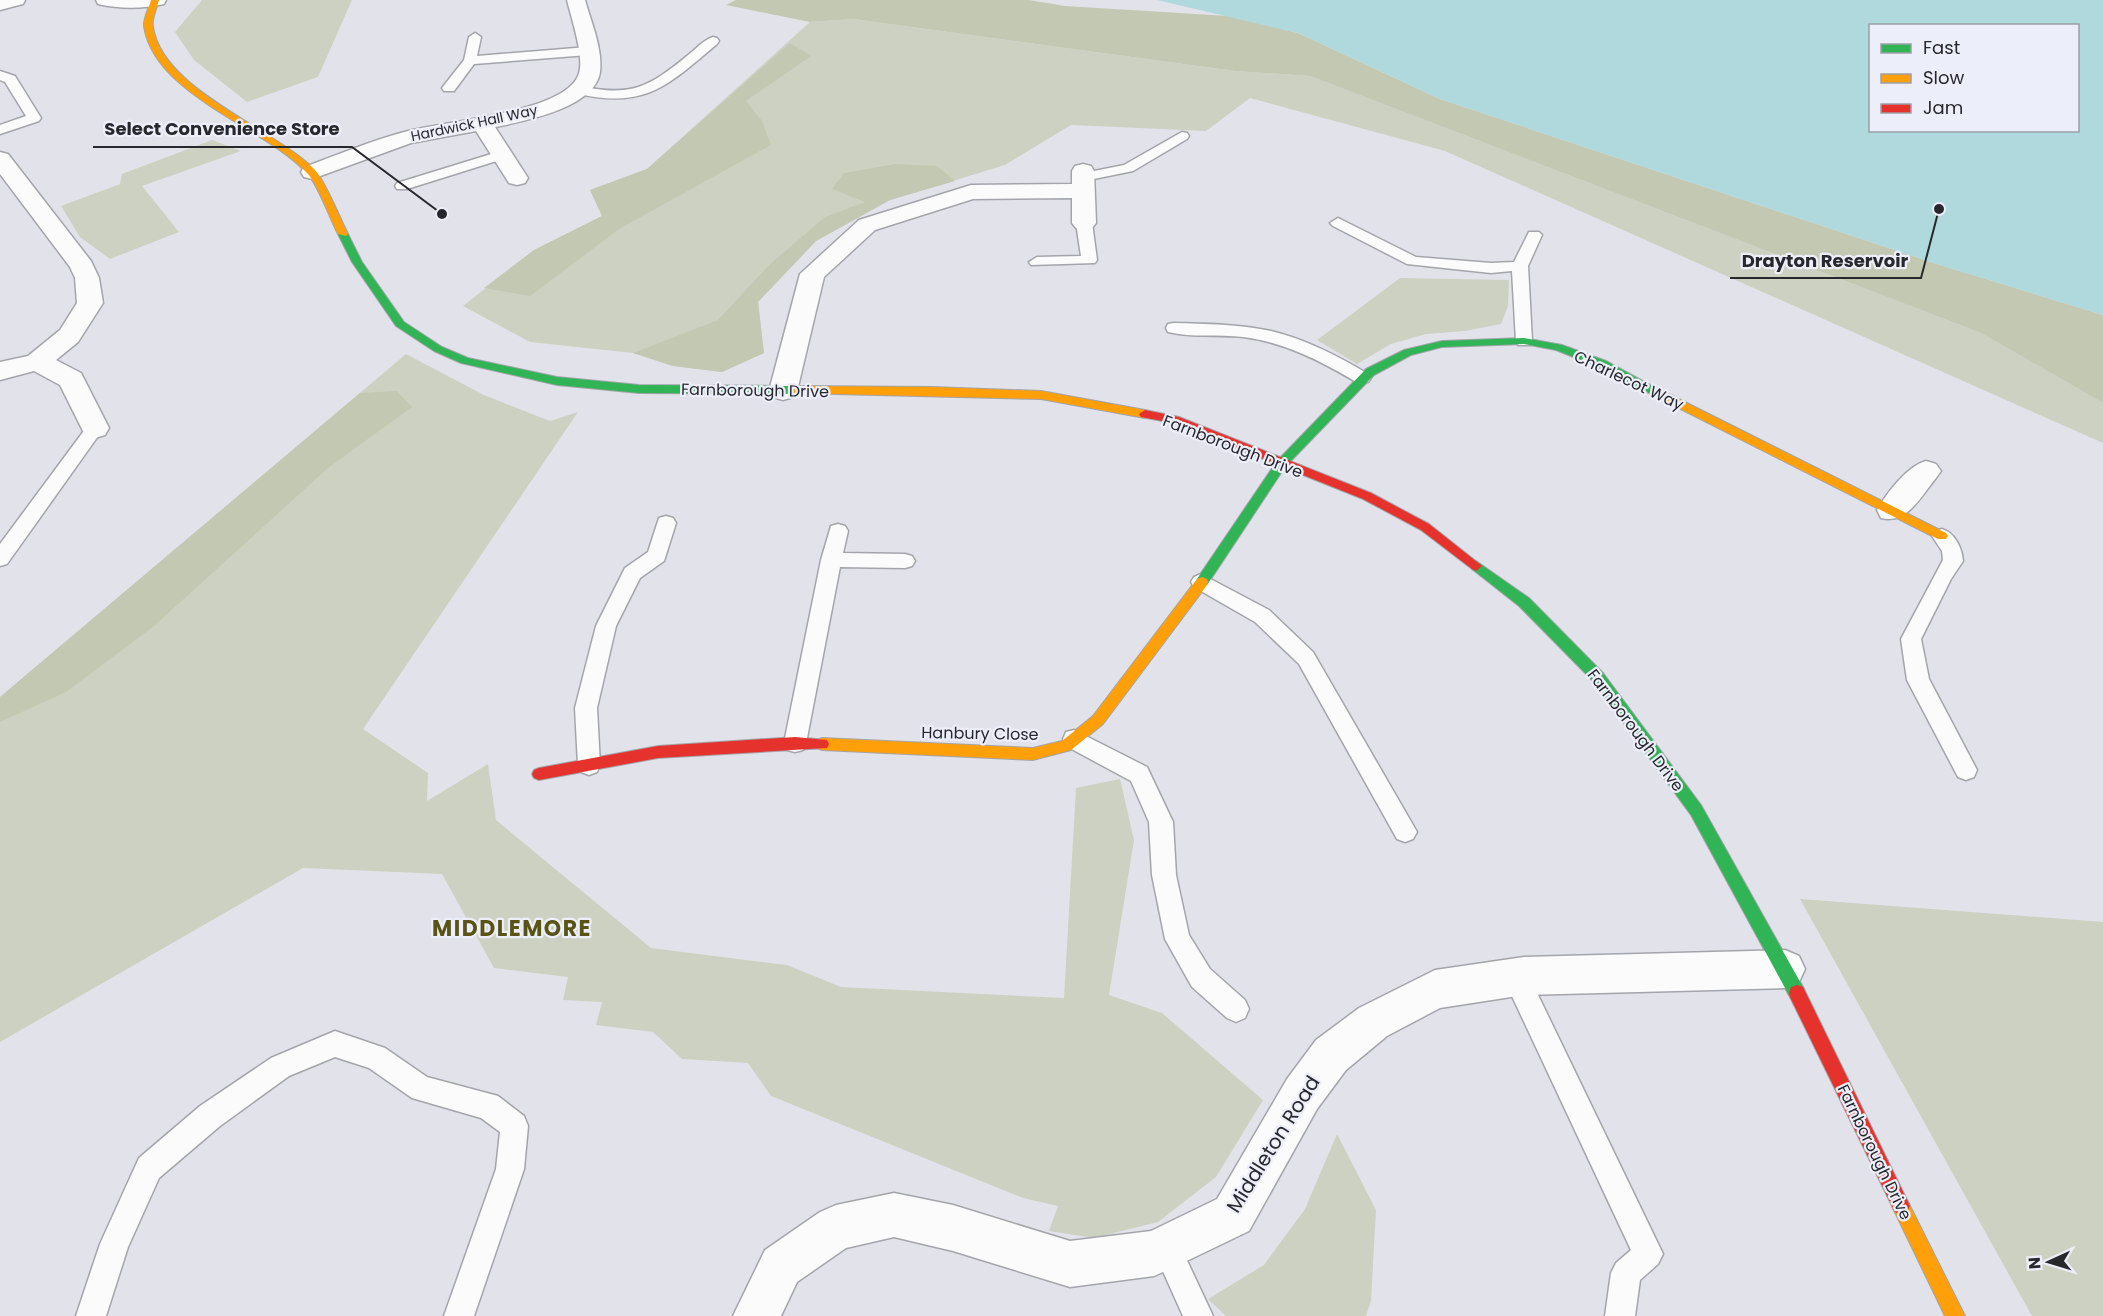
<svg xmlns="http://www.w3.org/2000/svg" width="2103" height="1316" viewBox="0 0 2103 1316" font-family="Poppins,sans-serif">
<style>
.green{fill:#cdd1c2}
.forest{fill:#c3c8b3}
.water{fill:#afd9dd;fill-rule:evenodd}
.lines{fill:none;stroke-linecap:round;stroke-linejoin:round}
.lane-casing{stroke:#a4a5ab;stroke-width:3}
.street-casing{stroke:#a4a5ab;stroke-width:3}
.fast-casing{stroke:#a4a5ab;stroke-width:2}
.slow-casing{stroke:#a4a5ab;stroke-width:2}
.jam-casing{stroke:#a4a5ab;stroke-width:2}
.lane{fill:#fbfbfc;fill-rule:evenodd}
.street{fill:#fbfbfc;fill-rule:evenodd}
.fast{fill:#30b455;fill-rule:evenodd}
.slow{fill:#ff9f0a;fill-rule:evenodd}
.jam{fill:#e5322d;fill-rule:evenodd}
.labels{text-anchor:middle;stroke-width:4.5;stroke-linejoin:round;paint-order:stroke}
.far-street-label{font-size:14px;fill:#27282c;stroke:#eceefa}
.street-label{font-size:16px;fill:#27282c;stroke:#eceefa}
.near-street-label{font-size:20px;fill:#27282c;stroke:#eceefa}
.district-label{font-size:22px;font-weight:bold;letter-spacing:1.5px;fill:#595315;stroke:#eceefa}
.leader{fill:none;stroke:#27282c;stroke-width:2}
.callout-dot{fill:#27282c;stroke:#eceefa;stroke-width:2}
.callout-label{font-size:18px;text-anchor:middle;font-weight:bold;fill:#27282c;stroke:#eceefa;stroke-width:4.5;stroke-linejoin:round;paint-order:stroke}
</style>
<rect width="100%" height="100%" fill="#e2e3ea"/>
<g class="green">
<path d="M202,0h150l-34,77 -71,25 -53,-42 -19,-28z"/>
<path d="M853,19l382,52 75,5 671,257 122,70v40l-658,-292 -195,-53 -44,33 -135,-6 -66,40 -115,35 -74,41 -58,61 6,51 -42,19 -49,-6 -40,-13 -103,-11 -67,-36 71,-56 68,-34 -12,-26 57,-21 163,-147z"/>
<path d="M212,140l29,11 -99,35 37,46 -69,27 -30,-22 -19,-31 59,-22 2,-10z"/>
<path d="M1400,278l109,2 -1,26 -7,18 -36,7 -39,3 -35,10 -34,20 -40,-24z"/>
<path d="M406,354l78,41 66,26 28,-9 -215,317 65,44 -1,28 61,-37 8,56 155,128 136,17 54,22 223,11 12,-210 44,-9 14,61 -25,155 53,18 101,87 -47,77 -58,45 -64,16 -45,-7 9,-25 -35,-8 -252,-102 -23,-33 -66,-4 -29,-27 -57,-7 6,-23 -39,-2 5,-23 -74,-9 -52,-94 -139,-6 -303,174v-345z"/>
<path d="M1800,899l303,23v394h-71z"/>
<path d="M1337,1134l39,76 -5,91 -5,15h-140l-18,-17 56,-34 41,-56z"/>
</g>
<g class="forest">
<path d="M736,0h293l36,6 164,10 69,17 142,66 497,165 166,51v88l-122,-70 -671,-257 -75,-5 -382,-52 -43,3 -84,-17z"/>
<path d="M790,43l21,13 -65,45 16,20 9,24 -152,84 -89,67 -46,-8 50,-38 68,-34 -12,-26 57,-21z"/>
<path d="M895,164l42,2 18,15 -65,19 -74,41 -58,61 6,51 -42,19 -49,-6 -40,-13 85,-33 51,-55 56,-48 40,-15 -33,-13 12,-16z"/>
<path d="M397,391l15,16 -84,61 -174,158 -88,66 -66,30v-25l360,-304z"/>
</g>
<path class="water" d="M1157,0h946v315l-166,-51 -497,-165 -142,-66zM1870,26h208v104h-208z"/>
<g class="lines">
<g class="lane-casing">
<g id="lane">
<path d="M475,33l6,4 -4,19 111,-9 6,4 -6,4 -114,9 -20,27h-10l-2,-3 22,-28 5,-23z"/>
<path d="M713,37l4,1 2,3 -2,3c-50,42 -72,66 -142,49l-2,-3 7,-4c50,11 68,2 107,-30 8,-6 16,-16 26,-19z"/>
<path d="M0,71l15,5 26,42 -2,3 -39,13v-9l26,-9 -21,-34 -5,-2z"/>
<path d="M1182,132l5,1 2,3 -2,3 -54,32 -49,10 -7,-4 2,-3 45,-9z"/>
<path d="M501,151l5,1 2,3 -2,3 -99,31h-10l-2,-3 2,-3z"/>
<path d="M1084,218l8,5 5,37 -2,3 -64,2 -2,-3 8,-5 44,-1 -5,-33z"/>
<path d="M1338,218l78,39 75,6 23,-1 15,-30h10l3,3 -14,31 4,75 -2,4h-12l-2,-4 -4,-70 -21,2 -84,-9 -74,-38 -3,-3z"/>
<path d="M1174,323c32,1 65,1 97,8 34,8 67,25 97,43l3,4 -3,4h-12c-35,-21 -72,-40 -113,-45 -24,-3 -51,1 -75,-5l-2,-4 2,-4z"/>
<path d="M95,422l6,2 3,4 -3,4 -94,132 -7,2v-22l89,-120z"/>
<path d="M666,516l7,2 3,5 -12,38 -24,17 -24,48 -19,82 3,57 -3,7 -8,3 -8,-3 -3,-7 -3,-57 21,-82 29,-58 23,-16 11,-34z"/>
<path d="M838,524l7,2 3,5 -5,22 62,1 7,2 3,5 -3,5 -7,2 -65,-1 -34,176 -3,7 -8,2 -8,-2 -3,-7 37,-183 10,-34z"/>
<path d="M1942,529c13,4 20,19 21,32l-12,18 -30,60 8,40 48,91 -3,7 -8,3 -8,-3 -51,-97 -6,-41 42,-79 -1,-9 -10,-15 3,-5z"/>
<path d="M1201,574l68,36 44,42 100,173 4,7 -4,7 -8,3 -8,-3 -98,-175 -44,-42 -61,-35 -3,-5 3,-5z"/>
<path d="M1074,730l73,37 26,55 3,53 13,60 21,34 35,31 4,9 -4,9 -9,4 -9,-4 -35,-31 -27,-48 -13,-64 -3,-53 -18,-41 -65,-35 -3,-7 3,-7z"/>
<path d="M1516,965l9,3 138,286 -5,10 -18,16 -5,36h-30l6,-43 5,-10 15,-13 -128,-273 4,-9z"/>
<path d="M335,1031l50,17 42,29 71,19 26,20 4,10 -4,43 -50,147h-30l52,-147 4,-37 -19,-14 -69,-20 -43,-30 -34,-11 -46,19 -69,50 -61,52 -31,69 -22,69h-30l24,-72 39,-86 61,-52 71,-48z"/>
<path d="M1166,1233l10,4 37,79h-30l-31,-69 4,-10z"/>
</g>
</g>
<g class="street-casing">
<g id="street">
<path d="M0,0h25l-2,4 -23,6z"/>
<path d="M96,0h70l-2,4c-22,5 -44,5 -66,0z"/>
<path d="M567,0h18c6,22 18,49 15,72 -5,36 -76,49 -105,55l33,51 -3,5 -8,2 -8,-2 -33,-52 -65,12 -99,36 -8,-2 -3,-5 3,-5c34,-12 68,-27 104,-36 37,-10 154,-18 170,-55 8,-16 -7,-59 -11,-76z"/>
<path d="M0,152l8,2 83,107 8,17 4,25 -25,39 -22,18 25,13 28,55 -4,7 -10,3 -10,-3 -25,-50 -26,-14 -34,9v-18l28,-6 32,-26 17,-27 -2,-25 -5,-11 -70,-93z"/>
<path d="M1083,164l8,2 3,5 2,52 -4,5 -8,2 -8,-2 -4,-5v-25l-99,1 -98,31 -51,47 -27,114 -4,6 -10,3 -10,-3 -4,-6 31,-117 59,-54 112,-35 101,-1v-13l3,-5z"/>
<path d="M1926,461l10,3 5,7 -5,7c-15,18 -29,47 -55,40l-4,-8c10,-17 30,-44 49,-49z"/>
<path d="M1785,950l14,6 6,13 -6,13 -14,6 -261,7 -84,13 -53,28 -41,34 -29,39 -68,122 -79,38 -16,7 -84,11 -117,-36 -59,-14 -48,11 -49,34 -16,34h-48l32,-66 55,-38 16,-7 58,-12 59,12 117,36 81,-10 66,-32 70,-120 29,-39 43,-32 76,-38 89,-13z"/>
</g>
</g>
<g class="fast-casing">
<g id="fast">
<path d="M343,231l5,3 14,28 42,60 38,25 26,11 89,19 82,8 159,1 6,4 -6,4 -159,-1 -82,-8 -96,-22 -27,-12 -38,-25 -44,-64 -14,-28z"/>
<path d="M1524,338l38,7 44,16 55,30 -2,3h-8l-53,-27 -42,-17 -32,-6 -82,3 -31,8 -37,20 -89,92 -78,118h-10l-1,-3 1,-3 80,-118 89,-92 38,-19 38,-9z"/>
<path d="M1476,561l53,37 74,75 98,132 102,182 2,6 -2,6 -6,2 -6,-2 -100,-184 -98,-134 -74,-75 -47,-37 -2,-3z"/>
</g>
</g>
<g class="slow-casing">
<g id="slow">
<path d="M151,0h8c-2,8 -8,19 -6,27 9,62 118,100 161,142 11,11 26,50 34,65l-2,2 -8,-2c-8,-15 -20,-50 -31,-61 -42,-46 -153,-78 -163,-147 -1,-7 5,-18 7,-26z"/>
<path d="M798,386l135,1 108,4 104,19 6,4 -6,4 -104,-19 -247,-6v-6z"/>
<path d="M1655,387l291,146 2,3 -2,3h-8l-287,-145v-6z"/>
<path d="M1202,577l5,2 1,3 -1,3 -104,139 -32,26 -38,10 -211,-10 -5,-2 -2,-4 2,-4 5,-2 211,10 29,-7 31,-25 104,-137z"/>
<path d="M1901,1197l6,3 58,116h-20l-53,-110 3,-6z"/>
</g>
</g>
<g class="jam-casing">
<g id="jam">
<path d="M1145,410l34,7 192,76 58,31 53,42 -6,5 -4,-2 -51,-39 -58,-31 -190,-76 -32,-6 -2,-3z"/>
<path d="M795,737l32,3 2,4 -2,4 -169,10 -119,22 -5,-2 -2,-4 2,-4 5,-2 119,-22z"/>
<path d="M1797,985l6,2 104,213 3,6 -3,6 -6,3 -6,-3 -104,-213 -2,-6 2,-6z"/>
</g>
</g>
<use href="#lane" class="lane"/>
<use href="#street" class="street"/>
<use href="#fast" class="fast"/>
<use href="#slow" class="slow"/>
<use href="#jam" class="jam"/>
</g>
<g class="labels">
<g class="far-street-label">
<text transform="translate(474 123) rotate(-12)" y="5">Hardwick Hall Way</text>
</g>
<g class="street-label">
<text transform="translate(1629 380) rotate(25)" y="6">Charlecot Way</text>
<text transform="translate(755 390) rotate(1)" y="6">Farnborough Drive</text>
<text transform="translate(1233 446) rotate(21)" y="6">Farnborough Drive</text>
<text transform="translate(1636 730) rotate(53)" y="6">Farnborough Drive</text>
<text transform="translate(980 733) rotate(1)" y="6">Hanbury Close</text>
<text transform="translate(1875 1152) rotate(64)" y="6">Farnborough Drive</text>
</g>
<g class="near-street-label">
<text transform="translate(1273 1144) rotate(-58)" y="7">Middleton Road</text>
</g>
<g class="district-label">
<text x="512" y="936">MIDDLEMORE</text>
</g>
</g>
<path class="leader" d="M442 214L352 147H93M1939 209L1921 278H1730"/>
<g class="callout-dot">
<circle cx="442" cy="214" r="6"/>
<circle cx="1939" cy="209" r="6"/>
</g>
<g class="callout-label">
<text x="222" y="135">Select Convenience Store</text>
<text x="1825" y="267">Drayton Reservoir</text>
</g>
<rect x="1869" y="24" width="210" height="108" fill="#eceefa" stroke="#9d9fa8" stroke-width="1.5"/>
<rect x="1881" y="44" width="30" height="9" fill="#30b455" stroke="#9d9fa8" stroke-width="1.5"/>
<text x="1923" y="54" font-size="18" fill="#27282c">Fast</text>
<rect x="1881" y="74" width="30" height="9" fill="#ff9f0a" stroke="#9d9fa8" stroke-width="1.5"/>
<text x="1923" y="84" font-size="18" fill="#27282c">Slow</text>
<rect x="1881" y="104" width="30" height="9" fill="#e5322d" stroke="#9d9fa8" stroke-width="1.5"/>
<text x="1923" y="114" font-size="18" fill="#27282c">Jam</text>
<g transform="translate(2049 1262) rotate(266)" stroke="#eceefa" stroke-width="4.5" paint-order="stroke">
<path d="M0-4.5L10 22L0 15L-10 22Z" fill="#27282c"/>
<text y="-9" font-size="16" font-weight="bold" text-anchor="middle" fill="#27282c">N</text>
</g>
</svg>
